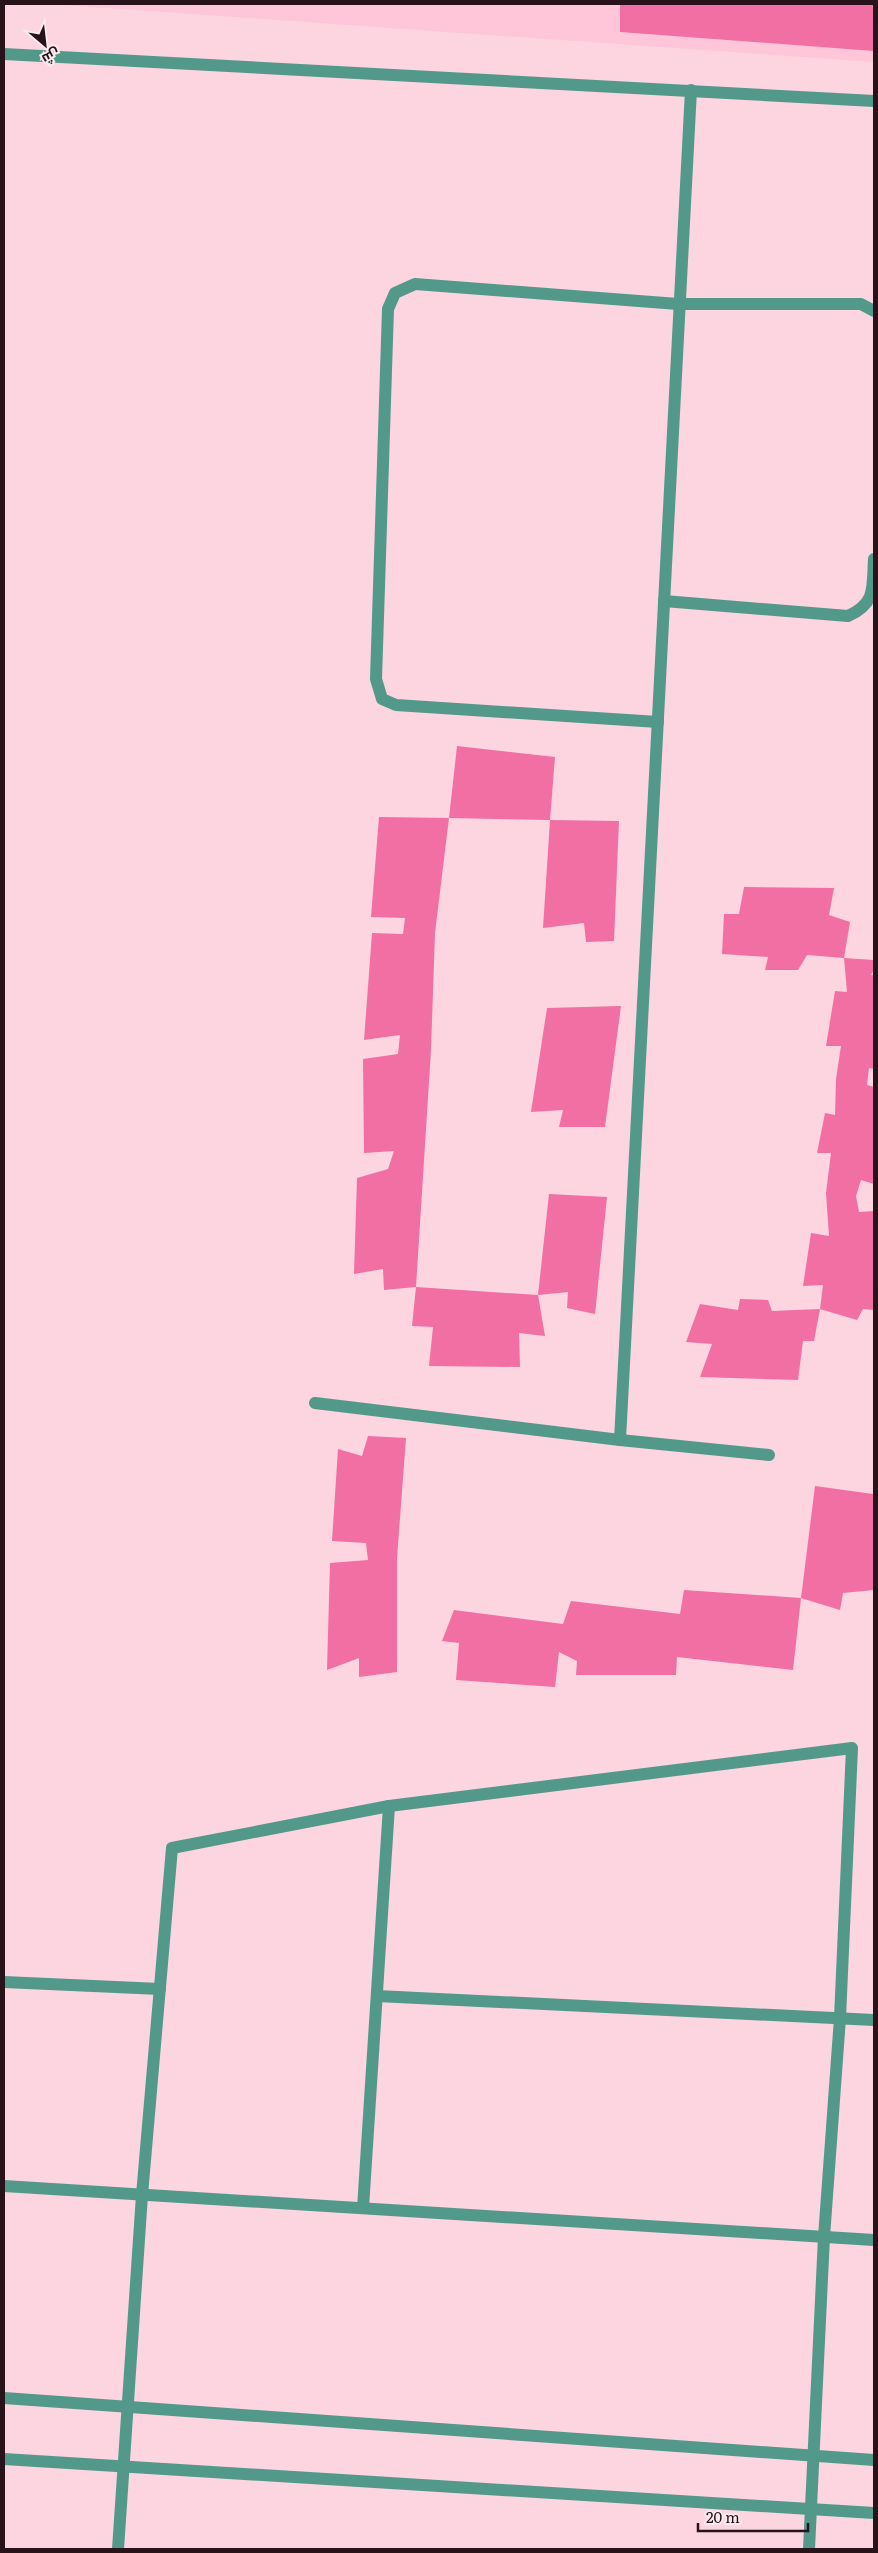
<svg xmlns="http://www.w3.org/2000/svg" width="878" height="2553" viewBox="0 0 878 2553" font-family="Literata,Cairo,serif">
<style>
.built{fill:#ffc5d8}
.building{fill:#f16fa2}
.lines{fill:none;stroke-linecap:round;stroke-linejoin:round}
.minor{stroke:#539989;stroke-width:12}
</style>
<rect width="100%" height="100%" fill="#fcd5e1"/>
<path class="built" d="M50,4h824v58z"/>
<g class="building">
<path d="M620,4h254v47l-254,-19z"/>
<path d="M457,746l98,11 -5,63 -101,-2z"/>
<path d="M379,817l70,1 -14,115 -4,117 -15,237 -32,3 -1,-21 -29,5 3,-96 31,-9 6,-18 -30,2 -1,-94 35,-5 2,-19 -36,5 8,-107 31,1 2,-16 -34,-1z"/>
<path d="M550,820l69,1 -5,120 -28,1 -2,-19 -41,5z"/>
<path d="M744,887l90,1 -5,27 21,7 -6,36 -37,-3 -9,15h-33l3,-13 -46,-3 2,-40h15z"/>
<path d="M844,958l30,2v10l-3,5h3v94l-5,-1 -2,17 7,2v97l-13,-4 -5,16 3,16 15,-1v99l-11,-1 -6,11 -37,-11 3,-24 -20,1 8,-53 18,3 -3,-43 5,-40h-14l8,-40 10,2 1,-36 5,-33h-15l9,-55 12,1z"/>
<path d="M621,1006l-16,121h-46l4,-17 -32,2 16,-104z"/>
<path d="M549,1194l58,3 -12,117 -28,-6 1,-16 -30,3z"/>
<path d="M416,1287l122,8 7,41 -26,-3 1,34 -91,-1 4,-39 -21,-1z"/>
<path d="M740,1299l28,1 4,11 48,-2 -6,32h-11l-5,39 -98,-3 12,-33 -26,-2 14,-38 38,6z"/>
<path d="M368,1436l38,2 -9,120v114l-38,5v-19l-32,12 3,-107 38,-3 -2,-17 -34,-2 6,-92 24,7z"/>
<path d="M815,1486l58,8 1,96 -31,3 -3,17 -39,-12z"/>
<path d="M684,1590l117,8 -8,72 -116,-13 -1,18h-100l1,-14 -18,-9 -4,35 -99,-7 3,-37 -17,-2 12,-31 109,14 8,-23 109,13z"/>
</g>
<g class="lines">
<g class="minor">
<path d="M4,54l870,47"/>
<path d="M664,601l184,15c29,-13 24,-29 26,-57"/>
<path d="M658,722l-262,-17 -14,-6 -6,-20 12,-370 7,-16 20,-9 263,20h183l13,7"/>
<path d="M315,1403l305,37 149,15"/>
<path d="M620,1440l71,-1350"/>
<path d="M4,1982l156,7"/>
<path d="M377,1996l497,24"/>
<path d="M4,2186l870,54"/>
<path d="M363,2208l26,-402"/>
<path d="M4,2398l870,62"/>
<path d="M4,2459l870,54"/>
<path d="M118,2549l24,-354 30,-347 217,-42 463,-58 -12,270 -16,219 -15,312"/>
</g>
</g>
<rect width="878" height="2553" fill="none" stroke="#29131b" stroke-width="10"/>
<g transform="translate(45 45) rotate(152)" stroke="#f8eaee" stroke-width="4" paint-order="stroke">
<path d="M0-4L9 19L0 12L-9 19Z" fill="#29131b"/>
<text y="-8" font-size="14" font-weight="bold" text-anchor="middle" fill="#29131b">ش</text>
</g>
<path d="M698 2523v8h110v-8" fill="none" stroke="#29131b" stroke-width="2.5"/>
<text x="706" y="2523" font-size="15" fill="#29131b" stroke="#f8eaee" stroke-width="4" paint-order="stroke">20 m</text>
</svg>
